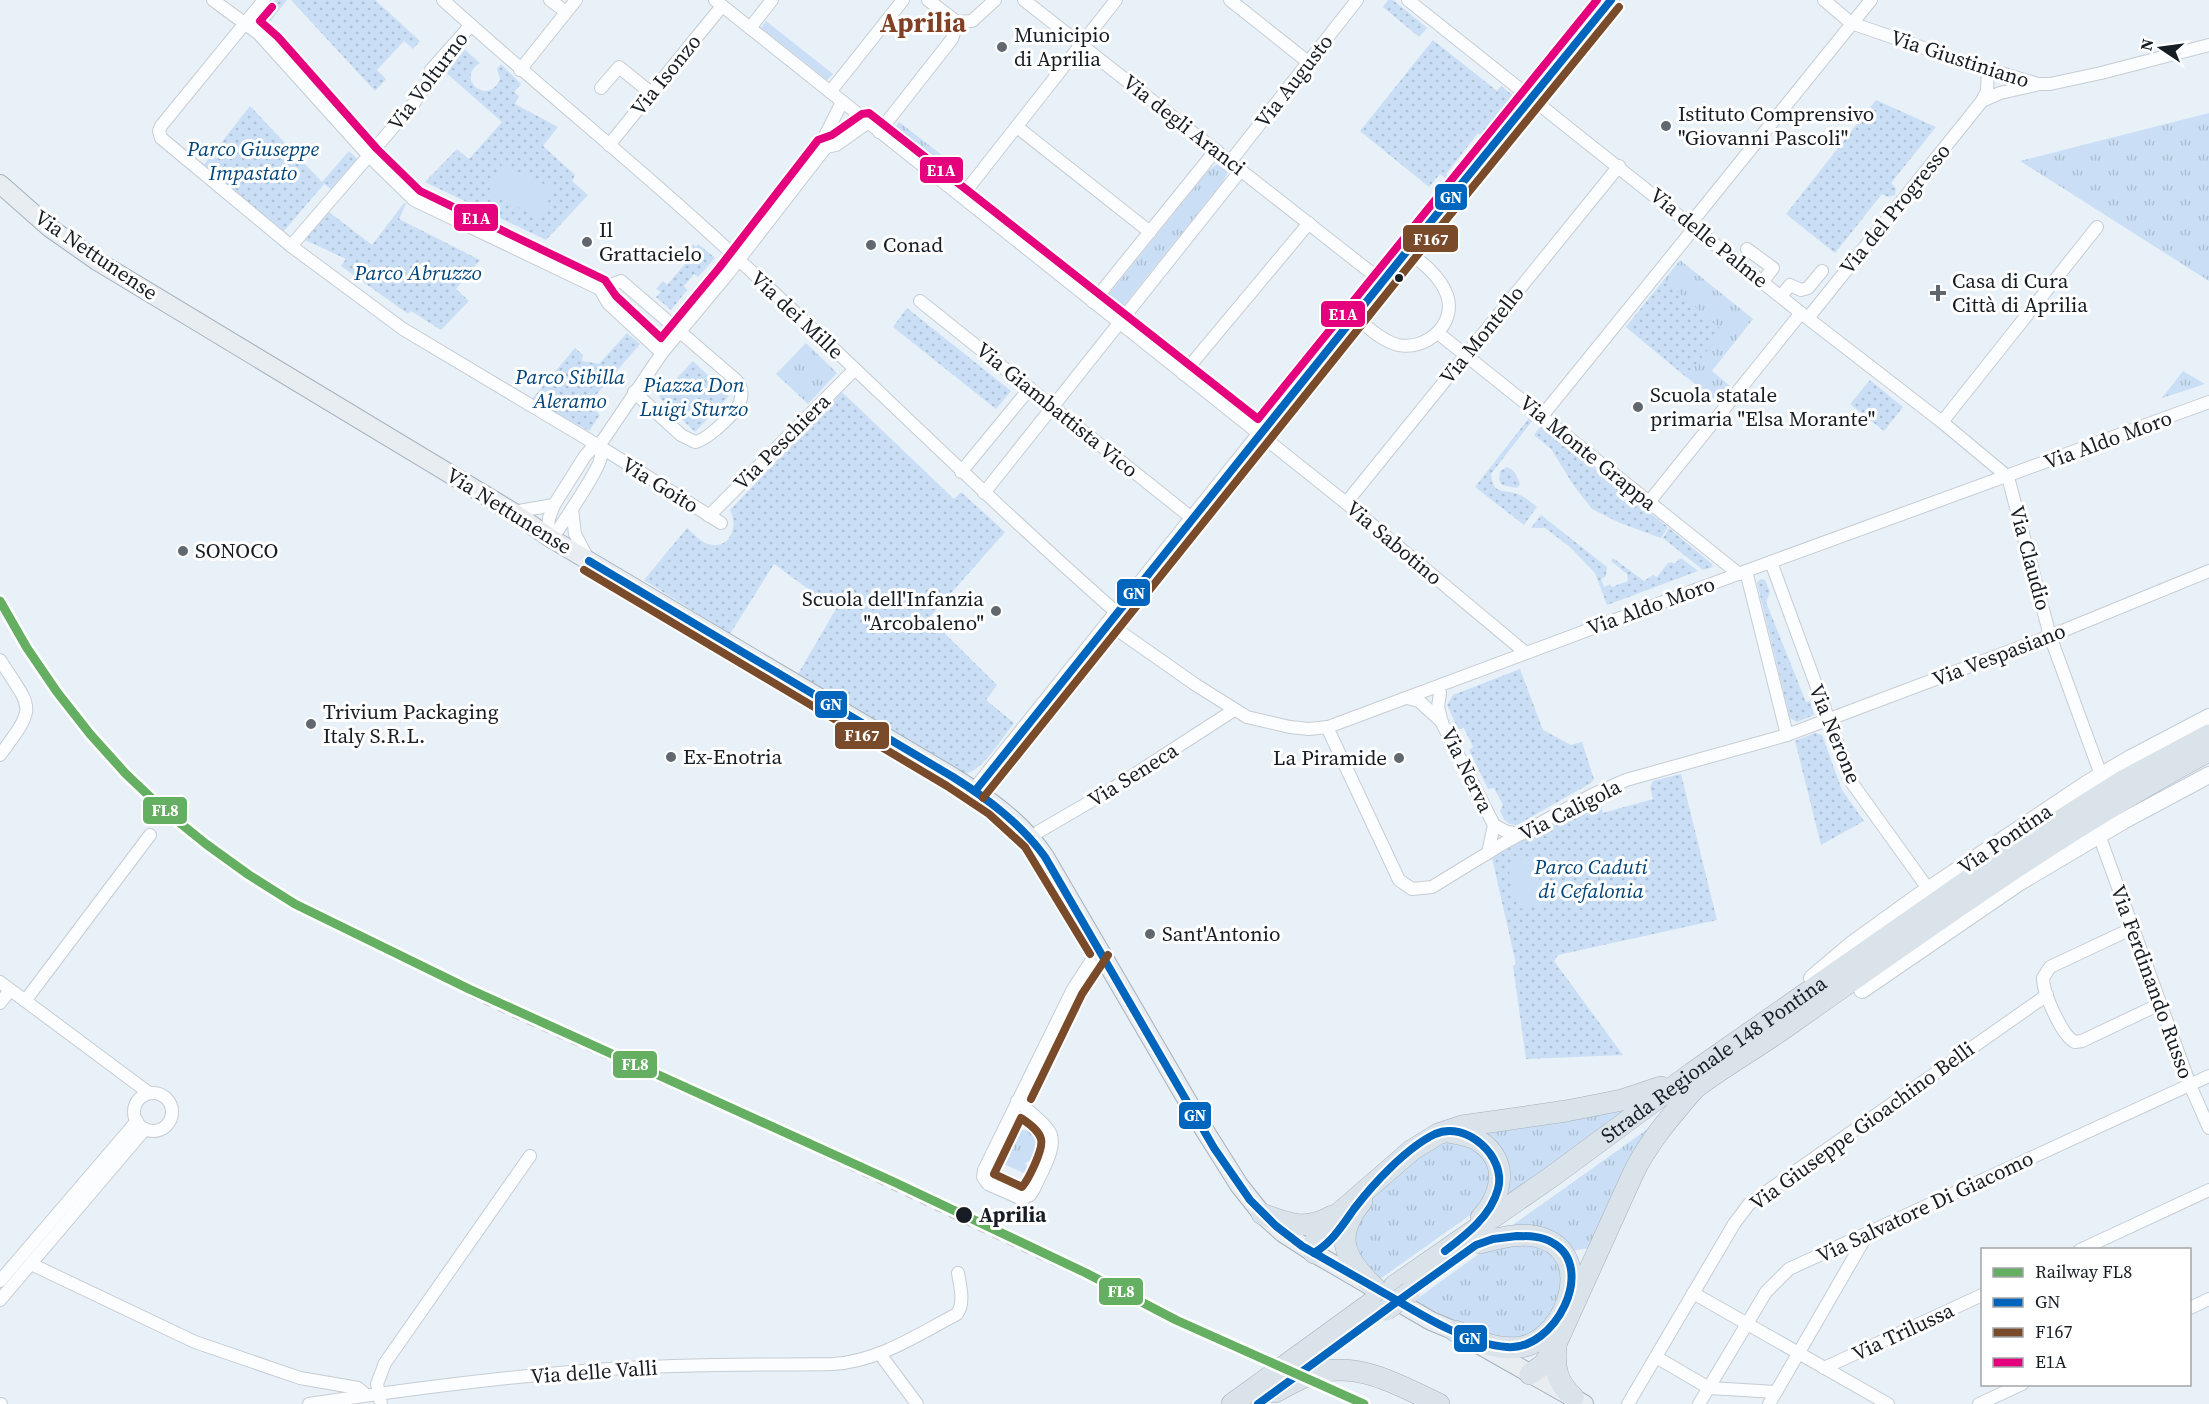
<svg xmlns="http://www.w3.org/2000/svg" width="2209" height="1404" viewBox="0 0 2209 1404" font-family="'Source Serif 4',serif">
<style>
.grass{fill:url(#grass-tufts)}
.park{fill:url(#park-dots)}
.pitch{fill:#cadff5}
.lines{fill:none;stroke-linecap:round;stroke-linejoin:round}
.street-casing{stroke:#c6cdd4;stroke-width:14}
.secondary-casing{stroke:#c6cdd4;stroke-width:18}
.primary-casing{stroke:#a6b1bc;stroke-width:20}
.highway-casing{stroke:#a6b1bc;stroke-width:22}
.street{stroke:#fcfdfe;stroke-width:12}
.secondary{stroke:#fcfdfe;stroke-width:16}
.primary{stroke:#e8edf2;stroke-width:18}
.highway{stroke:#dae2ea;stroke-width:21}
.rail{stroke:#cbcdcf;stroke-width:3;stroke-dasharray:8 8;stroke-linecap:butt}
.highway-bridge-casing{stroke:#a6b1bc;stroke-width:22;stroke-linecap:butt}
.highway-bridge{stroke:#dae2ea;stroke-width:21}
.bus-1-casing{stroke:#fff;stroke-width:12}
.bus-2-casing{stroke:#fff;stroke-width:12}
.bus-3-casing{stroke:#fff;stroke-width:12}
.bus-1{stroke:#0065bd;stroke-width:8}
.bus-2{stroke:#7a4b2a;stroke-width:8}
.bus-3{stroke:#e5007d;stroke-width:8}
.rail-1-casing{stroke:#fff;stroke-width:14}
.rail-1{stroke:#64af61;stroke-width:9}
.poi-dot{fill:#60676e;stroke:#fff;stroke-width:2}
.bus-dot{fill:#171d24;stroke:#fff;stroke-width:2}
.labels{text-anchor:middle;stroke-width:6;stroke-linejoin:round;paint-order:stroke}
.poi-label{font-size:21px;fill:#171d24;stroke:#fff;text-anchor:start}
.street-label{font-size:21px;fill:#171d24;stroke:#fff}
.park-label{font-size:21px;font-style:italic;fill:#01447a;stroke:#fff}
.stop-label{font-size:21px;font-weight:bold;fill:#171d24;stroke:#fff;text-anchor:start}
.district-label{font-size:27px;font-weight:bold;fill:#813f24;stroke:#fff}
.line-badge{stroke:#fff;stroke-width:2}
.badge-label{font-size:16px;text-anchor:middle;font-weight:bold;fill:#fff}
</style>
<defs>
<pattern id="grass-tufts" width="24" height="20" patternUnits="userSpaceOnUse" patternTransform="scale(1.5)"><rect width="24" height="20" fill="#cadff5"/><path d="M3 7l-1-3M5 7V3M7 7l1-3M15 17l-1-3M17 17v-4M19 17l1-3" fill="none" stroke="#adbfd2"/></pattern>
<pattern id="park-dots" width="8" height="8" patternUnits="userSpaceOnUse" patternTransform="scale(1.5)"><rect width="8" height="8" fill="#cadff5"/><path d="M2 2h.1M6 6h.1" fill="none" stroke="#adbfd2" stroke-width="1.8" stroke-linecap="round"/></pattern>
</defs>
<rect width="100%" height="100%" fill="#e8f0f8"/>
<g class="grass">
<path d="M766,21l67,53 -6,6 -66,-52z"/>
<path d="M2209,113v168l-189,-120z"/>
<path d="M899,122l61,47 -7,9 -61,-47z"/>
<path d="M1217,164l11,8 -6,11 -106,132 -15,-11 107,-133z"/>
<path d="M1680,260l73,59 -41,52 19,16 -13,16 -92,-76z"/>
<path d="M806,343l31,30 -29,31 -32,-30z"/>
<path d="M2183,371l22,13 -43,14z"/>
<path d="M1633,1107l-137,99 4,-6 -25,-73z"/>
<path d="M1649,1128l-59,120 -20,3 -63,-22z"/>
<path d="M1024,1130c20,5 19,26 1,33l8,14 -38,-17 15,-3c-6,-14 -1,-26 14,-27z"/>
<path d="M1445,1138l37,13 9,24 -5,21 -13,17 -93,66 -12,-4 -15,-39 19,-39 48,-45z"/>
<path d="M1520,1238l41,19 2,35 -19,33 -24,15 -45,-6 -61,-33 73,-53z"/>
</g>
<g class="park">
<path d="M275,0h12l-22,28 -6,-7z"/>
<path d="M291,0h84l45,41 -7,8 -9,-8 -27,29 9,9 -11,12z"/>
<path d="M1388,0h5l34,28 -8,9 -36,-30z"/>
<path d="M1433,40l64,51 4,-5 14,11 -32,40 -5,-4 -32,41 5,4 -2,3 -9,-7 -11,13 -69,-56z"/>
<path d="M463,48l17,15c-26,16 9,44 20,16l-3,-10 4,-5 20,20 -7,8 5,4 -4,8 43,23 -15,19 32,29 -3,6 16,14 -42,45 -121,-58 32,-33 12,10 33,-37 -59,-52z"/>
<path d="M1876,100l60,27 -45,56 5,5 -1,7 -7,2 -6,-3 -47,59 -49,-39z"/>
<path d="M250,106l72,76 27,-31 8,8 -26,30 -7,-5 -40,47 -81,-65z"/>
<path d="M404,203l2,1 -7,15 81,41 -24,29 13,12 -28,29 -30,-19 -3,3 -67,-48 5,-7 -41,-19 24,-28 43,33z"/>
<path d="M693,244l3,3 2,-3 17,14 -17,19 -4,-3 -10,12 3,4 -16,20 -15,-13 5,-5 -5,-3 7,-8 4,4 29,-34 -5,-5z"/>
<path d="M1664,280l59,51 -37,46 -60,-50z"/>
<path d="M907,308l104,83 -15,18 -103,-82z"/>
<path d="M627,333l13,11 -52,60 12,11 -11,16 -57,-32 43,-51 8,7 -1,6 17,3z"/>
<path d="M693,361l36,35 -34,36 -36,-35z"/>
<path d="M1870,380l33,27 -19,24 -34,-27z"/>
<path d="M842,392l112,107 7,-7 44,40 -76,86 68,67 -11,15 28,23c-11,14 -34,52 -52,51l-164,-100 38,-65 -62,-45 -44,70 -86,-54 43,-52c7,6 15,16 25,17 20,2 26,-21 18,-35z"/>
<path d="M1529,418l3,3 -41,53c2,23 14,14 29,21 6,3 12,8 17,12l-13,18 -49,-38z"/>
<path d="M1541,426l127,101 -7,11 -41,-15 -28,-14 -18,-23 -23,-37 -17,-14z"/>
<path d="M1507,467c8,3 10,9 13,17l-3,4 -15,-3 -3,-5 1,-9z"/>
<path d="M1541,515l66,52 -1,9 -5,3 3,8 6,-3 2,3 16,-6 -1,-7 -16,-13 2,-3 31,23 9,-6 4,2 11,-14 3,-1 3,2 7,-6 17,13 -91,34 -12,-32 -25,-26 -25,-19h-14z"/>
<path d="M1669,528l43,36 1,3 -10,3 -40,-32z"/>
<path d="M1760,579l5,1 5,12 -4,10 40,100 4,-1 4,14 -17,7 -7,-4 -33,-135z"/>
<path d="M1520,669l23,61 28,15 11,-3 12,37 -3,4 -74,42c-10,0 -13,-5 -17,-14l3,-6 -9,-17 -6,1 -19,-39 4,-3 -9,-19 -6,1 -11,-24 6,-10z"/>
<path d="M1815,733l7,2 20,55 22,31 -43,24 -26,-104z"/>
<path d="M1681,774l36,146 -159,35 -4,6 69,94 -97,4 -13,-93 3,-2 -24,-106 102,-58 6,2 3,11 50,-14 -3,-12 3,-6z"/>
</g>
<g class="pitch">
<path d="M502,164l52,25 -14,29 -52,-25z"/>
<path d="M1534,856l11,48 -27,5 -11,-46z"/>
</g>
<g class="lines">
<g class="street-casing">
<g id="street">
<path d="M213,0l46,34 110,122 45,44 186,89 8,14 54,50"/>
<path d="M264,0l-103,126 -2,5 2,7 130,108 112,83 196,117 122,77"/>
<path d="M443,0c85,77 174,149 259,226 140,127 273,262 415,387"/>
<path d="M550,0l16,12"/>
<path d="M715,0l631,503 180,150"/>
<path d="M928,0l29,22 15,-1 23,-21"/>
<path d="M1024,0l359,282"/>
<path d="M1230,0l78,62"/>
<path d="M1408,0l393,313 141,109 66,55 42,159 51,139"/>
<path d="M1824,0l27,23 119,41 68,20h12l51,-11 108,-28"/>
<path d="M750,28l22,-28"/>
<path d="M520,70l56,-70"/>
<path d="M601,88l18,-21 32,26"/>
<path d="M830,92l73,-92"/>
<path d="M1982,101l5,-10 1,-22"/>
<path d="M1017,127l133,105"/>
<path d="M879,132l73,-93 5,-17"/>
<path d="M609,145l113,-139"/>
<path d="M826,147v-13l16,-32"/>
<path d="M826,147l10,-2 31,-22"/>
<path d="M1230,162l127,-162"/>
<path d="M962,196l154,-196"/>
<path d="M1691,223l180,-223"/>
<path d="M291,246l123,-143 14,-22 3,-11 40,-45"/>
<path d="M1747,249l26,19 -10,13"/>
<path d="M600,289l21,-8 115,99c5,6 7,13 4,22 -4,11 -33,38 -45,40l-14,-7 -47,-43"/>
<path d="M1781,296l9,-11 11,5 7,-2 14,-17"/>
<path d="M920,301l273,218"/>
<path d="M1093,302l123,-152"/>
<path d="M1355,317c13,10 27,24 43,28 28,6 59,-21 49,-50 -7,-19 -24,-32 -40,-44"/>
<path d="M1808,318l174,-217 18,-8 36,-8"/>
<path d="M1438,333l301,241"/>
<path d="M1183,374l126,-151"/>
<path d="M1542,416l153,-189"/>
<path d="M1942,422l155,-195"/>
<path d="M961,472l69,-84"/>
<path d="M984,493l257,-323"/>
<path d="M1649,502l152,-189"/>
<path d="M1346,503l273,-337"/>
<path d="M572,509l3,25 13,25"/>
<path d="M513,512l41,-7"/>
<path d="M709,516l146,-147"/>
<path d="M547,536l2,-18 5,-13 31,-49 8,-9 6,-1 63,-93 65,-78 99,-128"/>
<path d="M552,539c9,-14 49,-71 49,-83 0,-3 -2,-8 -2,-10"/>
<path d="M1771,562l81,221 77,107"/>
<path d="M1109,624l87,61 51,32 43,10 19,2 19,-2 418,-156 463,-169"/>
<path d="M0,660c33,51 37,45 0,95"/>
<path d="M1438,687l2,6 -2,14 4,16 52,102 13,7 14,2"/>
<path d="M1407,698l12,3 23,21"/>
<path d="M1327,727l72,153 13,9 20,-2 72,-44 88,-48 34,-15 161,-45 -41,-164"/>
<path d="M1787,735l263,-99 159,-65"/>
<path d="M2099,835l91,250 19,43"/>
<path d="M1033,840l5,-8 74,-43 122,-79"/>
<path d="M1488,853l6,-28"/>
<path d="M2133,928l-83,39 -7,11c0,15 19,58 32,64l7,-1 78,-37"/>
<path d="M0,982l149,111"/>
<path d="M25,1001l125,-166"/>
<path d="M0,1003l10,-13"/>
<circle cx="153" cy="1112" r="19"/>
<path d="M1017,1101c10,9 25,19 32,30 10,15 -9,43 -15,58l-4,6 -8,4 -34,-15 -5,-7 1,-7 89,-181 26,-40"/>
<path d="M2080,1250l129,-60"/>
<path d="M31,1264l164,78 105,36 58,10 8,7"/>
<path d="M0,1281l137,-160"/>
<path d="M1693,1293l195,111"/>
<path d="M0,1300l145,-171"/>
<path d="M2190,1308l19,-9"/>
<path d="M880,1354l37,50"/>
<path d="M1656,1357l53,31 67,4"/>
<path d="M1824,1368l158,-73"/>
<path d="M0,1404h1"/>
<path d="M309,1404c100,-15 200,-28 300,-35 74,-5 149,-4 224,-5 46,-3 84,-29 124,-50 8,-11 3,-29 1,-41"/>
<path d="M381,1404l-4,-20 8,-21 145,-207"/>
<path d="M1628,1404l106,-180 15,-20 298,-209"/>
<path d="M1699,1404l67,-112 23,-23 420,-193"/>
<path d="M1769,1404l99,-171"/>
<path d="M1979,1404l43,-20"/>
</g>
</g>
<g class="secondary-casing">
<g id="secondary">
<path d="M975,791l432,-540 204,-251"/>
<path d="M1812,978l39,-33 65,-47 172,-115 43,-25 78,-41"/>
<path d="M1862,990l158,-108 103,-61 86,-46"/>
</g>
</g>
<g class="primary-casing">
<path id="primary" d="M0,184l50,44 47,33 416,251 39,27 401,238c35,22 69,45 92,80l160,274 34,54 23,29 21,19 31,20 117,68 24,10 129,73"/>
</g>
<g class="highway-casing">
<g id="highway">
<path d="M1691,1091c33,-25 69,-45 102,-69 137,-96 268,-192 416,-271"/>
<path d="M1448,1132c11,2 22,3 31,9 31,21 23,54 2,77"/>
<path d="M1362,1201c-30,37 -17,58 13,87"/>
<path d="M1262,1214c26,10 44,17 70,2"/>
<path d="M1314,1253l1,-12 7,-13 90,-78 26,-16 24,-8 104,-15 56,-11 39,-13"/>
<path id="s1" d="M1394,1286l160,-111 138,-102 295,-206 134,-85 88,-47"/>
<path d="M1455,1331c22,9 41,20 66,16 48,-9 77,-99 13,-111 -18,-3 -37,3 -54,7"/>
<path d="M1556,1347c-2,21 1,35 17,50"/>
<path d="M1530,1374l14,-10 12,-20 76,-168c15,-33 40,-61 63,-88"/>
<path d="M1275,1392c11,-6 22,-12 34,-17 48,-16 89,10 130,29"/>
<path d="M1232,1404l142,-103"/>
</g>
</g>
<use href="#street" class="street"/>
<use href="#secondary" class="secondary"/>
<use href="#primary" class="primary"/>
<use href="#highway" class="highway"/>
<path class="rail" d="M414,963l60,35 34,16 275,123 250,118 144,64"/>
<g class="highway-bridge-casing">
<path id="highway-bridge" d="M1386,1310l24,-18"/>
</g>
<use href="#highway-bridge" class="highway-bridge"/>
<g class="bus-1-casing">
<g id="bus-1">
<path d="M589,561l364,216c35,22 67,46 92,80l169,291 36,52 26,26 26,20 96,55"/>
<path d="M975,791l432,-540 204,-251"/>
<path d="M1517,1236c12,0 25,0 36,7 44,25 2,108 -46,104 -35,-2 -79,-28 -109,-46l78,-56 17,-6z"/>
<path d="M1314,1253c18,-11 28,-27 40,-44 19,-25 52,-61 81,-75 31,-14 72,23 63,55 -7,27 -32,46 -53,62"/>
<path d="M1258,1404l140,-103"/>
</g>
</g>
<g class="bus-2-casing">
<g id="bus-2">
<path d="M584,570l363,216 42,28 36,33 65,107"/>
<path d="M983,798l432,-540 204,-251"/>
<path d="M1031,1099l51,-105 26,-39"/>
<path d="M1021,1118c7,5 18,12 20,21 3,10 -13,41 -19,48l-28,-13z"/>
</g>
</g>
<g class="bus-3-casing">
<path id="bus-3" d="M272,7l-12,14 18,16 99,112 43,42 185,89 11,16 45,42 58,-70 99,-128 14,-5 30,-21 7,-1 389,306 339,-419"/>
</g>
<use href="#bus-1" class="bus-1"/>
<use href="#bus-2" class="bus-2"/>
<use href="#bus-3" class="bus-3"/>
<g class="rail-1-casing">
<path id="rail-1" d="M0,601l27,47 30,44 33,42 36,40 38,36 42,34 43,31 46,29 174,85 425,193 192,91 90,47 188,84"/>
</g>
<use href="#rail-1" class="rail-1"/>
</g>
<g class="poi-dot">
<circle cx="1002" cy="47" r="6"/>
<circle cx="1666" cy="126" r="6"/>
<circle cx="587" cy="242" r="6"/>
<circle cx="871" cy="245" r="6"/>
<path d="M1935 284h6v6h6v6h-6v6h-6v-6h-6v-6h6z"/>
<circle cx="1638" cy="407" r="6"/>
<circle cx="183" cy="551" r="6"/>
<circle cx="996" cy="611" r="6"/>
<circle cx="311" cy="724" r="6"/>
<circle cx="671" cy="757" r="6"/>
<circle cx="1399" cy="758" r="6"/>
<circle cx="1150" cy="934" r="6"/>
</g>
<g class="bus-dot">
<circle cx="1399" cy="278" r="5"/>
<circle cx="964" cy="1215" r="9"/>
</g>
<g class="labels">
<g class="poi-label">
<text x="1014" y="42">Municipio<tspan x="1014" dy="24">di Aprilia</tspan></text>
<text x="1678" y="121">Istituto Comprensivo<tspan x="1678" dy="24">"Giovanni Pascoli"</tspan></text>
<text x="599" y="237">Il<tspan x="599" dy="24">Grattacielo</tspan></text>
<text x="883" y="252">Conad</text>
<text x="1952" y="288">Casa di Cura<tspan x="1952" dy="24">Città di Aprilia</tspan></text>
<text x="1650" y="402">Scuola statale<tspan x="1650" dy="24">primaria "Elsa Morante"</tspan></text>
<text x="195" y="558">SONOCO</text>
<text x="984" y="606" text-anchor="end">Scuola dell'Infanzia<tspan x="984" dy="24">"Arcobaleno"</tspan></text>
<text x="323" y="719">Trivium Packaging<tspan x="323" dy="24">Italy S.R.L.</tspan></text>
<text x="683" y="764">Ex-Enotria</text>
<text x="1387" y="765" text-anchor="end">La Piramide</text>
<text x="1162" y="941">Sant'Antonio</text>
</g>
<g class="street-label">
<text transform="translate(1960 59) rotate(18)" y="7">Via Giustiniano</text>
<text transform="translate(666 75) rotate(-51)" y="7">Via Isonzo</text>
<text transform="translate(428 81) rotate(-53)" y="7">Via Volturno</text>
<text transform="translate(1294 81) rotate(-52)" y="7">Via Augusto</text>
<text transform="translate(1184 125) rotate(38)" y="7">Via degli Aranci</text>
<text transform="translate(1895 209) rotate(-51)" y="7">Via del Progresso</text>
<text transform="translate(1709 238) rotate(39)" y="7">Via delle Palme</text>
<text transform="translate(96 255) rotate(34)" y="7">Via Nettunense</text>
<text transform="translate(797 315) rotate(43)" y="7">Via dei Mille</text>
<text transform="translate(1482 335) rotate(-51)" y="7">Via Montello</text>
<text transform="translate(1057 410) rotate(39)" y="7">Via Giambattista Vico</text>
<text transform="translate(2108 440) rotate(-20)" y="7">Via Aldo Moro</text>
<text transform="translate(782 442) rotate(-45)" y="7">Via Peschiera</text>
<text transform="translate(1588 453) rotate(39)" y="7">Via Monte Grappa</text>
<text transform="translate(660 485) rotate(32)" y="7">Via Goito</text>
<text transform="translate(509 511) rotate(32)" y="7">Via Nettunense</text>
<text transform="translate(1394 543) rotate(40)" y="7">Via Sabotino</text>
<text transform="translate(2030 558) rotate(75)" y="7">Via Claudio</text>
<text transform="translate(1651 606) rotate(-20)" y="7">Via Aldo Moro</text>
<text transform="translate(1999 655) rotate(-21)" y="7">Via Vespasiano</text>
<text transform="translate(1835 734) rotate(68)" y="7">Via Nerone</text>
<text transform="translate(1467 770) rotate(64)" y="7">Via Nerva</text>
<text transform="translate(1133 775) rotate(-32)" y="7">Via Seneca</text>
<text transform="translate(1570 810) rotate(-27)" y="7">Via Caligola</text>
<text transform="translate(2005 839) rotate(-34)" y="7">Via Pontina</text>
<text transform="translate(2152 982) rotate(70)" y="7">Via Ferdinando Russo</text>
<text dy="7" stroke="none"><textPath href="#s1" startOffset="392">Strada Regionale 148 Pontina</textPath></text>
<text transform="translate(1862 1126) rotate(-36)" y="7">Via Giuseppe Gioachino Belli</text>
<text transform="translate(1925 1207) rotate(-25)" y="7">Via Salvatore Di Giacomo</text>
<text transform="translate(1903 1332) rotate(-25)" y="7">Via Trilussa</text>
<text transform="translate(594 1372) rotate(-4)" y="7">Via delle Valli</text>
</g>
<g class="park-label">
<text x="253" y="156">Parco Giuseppe<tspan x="253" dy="24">Impastato</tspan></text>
<text x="418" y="280">Parco Abruzzo</text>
<text x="570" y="384">Parco Sibilla<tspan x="570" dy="24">Aleramo</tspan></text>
<text x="694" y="392">Piazza Don<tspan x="694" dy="24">Luigi Sturzo</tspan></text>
<text x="1591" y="874">Parco Caduti<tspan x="1591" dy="24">di Cefalonia</tspan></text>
</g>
<g class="stop-label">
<text x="979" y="1222">Aprilia</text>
</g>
<g class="district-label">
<text x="923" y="32">Aprilia</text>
</g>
</g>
<g class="line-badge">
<rect x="919" y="156" width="45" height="28" rx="6" fill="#e5007d"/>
<rect x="1434" y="183" width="34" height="28" rx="6" fill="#0065bd"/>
<rect x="453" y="203" width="46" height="29" rx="6" fill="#e5007d"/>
<rect x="1402" y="224" width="57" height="29" rx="6" fill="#7a4b2a"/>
<rect x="1320" y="300" width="46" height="28" rx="6" fill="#e5007d"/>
<rect x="1116" y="578" width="35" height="29" rx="6" fill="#0065bd"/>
<rect x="814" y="690" width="34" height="29" rx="6" fill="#0065bd"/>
<rect x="834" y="721" width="56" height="29" rx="6" fill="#7a4b2a"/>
<rect x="142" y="796" width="46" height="29" rx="6" fill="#64af61"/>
<rect x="612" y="1050" width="46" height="29" rx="6" fill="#64af61"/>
<rect x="1178" y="1101" width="34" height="29" rx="6" fill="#0065bd"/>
<rect x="1098" y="1277" width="46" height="29" rx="6" fill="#64af61"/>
<rect x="1453" y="1324" width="35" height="29" rx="6" fill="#0065bd"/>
</g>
<g class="badge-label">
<text x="941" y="176">E1A</text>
<text x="1451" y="203">GN</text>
<text x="476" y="224">E1A</text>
<text x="1431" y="245">F167</text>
<text x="1343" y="320">E1A</text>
<text x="1134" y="599">GN</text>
<text x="831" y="710">GN</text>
<text x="862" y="741">F167</text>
<text x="165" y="816">FL8</text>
<text x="635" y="1070">FL8</text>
<text x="1195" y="1121">GN</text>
<text x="1121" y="1297">FL8</text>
<text x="1470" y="1344">GN</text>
</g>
<rect x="1981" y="1248" width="210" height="138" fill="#ffffff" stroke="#a2a5a7" stroke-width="1.5"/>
<rect x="1993" y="1268" width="30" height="9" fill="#64af61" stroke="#a2a5a7" stroke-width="1.5"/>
<text x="2035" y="1278" font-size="18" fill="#171d24">Railway FL8</text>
<rect x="1993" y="1298" width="30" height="9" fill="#0065bd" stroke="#a2a5a7" stroke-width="1.5"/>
<text x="2035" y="1308" font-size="18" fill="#171d24">GN</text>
<rect x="1993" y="1328" width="30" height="9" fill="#7a4b2a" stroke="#a2a5a7" stroke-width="1.5"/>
<text x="2035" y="1338" font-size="18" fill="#171d24">F167</text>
<rect x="1993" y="1358" width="30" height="9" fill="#e5007d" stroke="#a2a5a7" stroke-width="1.5"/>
<text x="2035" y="1368" font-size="18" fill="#171d24">E1A</text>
<g transform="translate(2161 48) rotate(283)" stroke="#ffffff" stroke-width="4.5" paint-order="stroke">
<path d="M0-4.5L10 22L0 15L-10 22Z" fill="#171d24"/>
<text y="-9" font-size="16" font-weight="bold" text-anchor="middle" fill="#171d24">N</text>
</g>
</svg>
